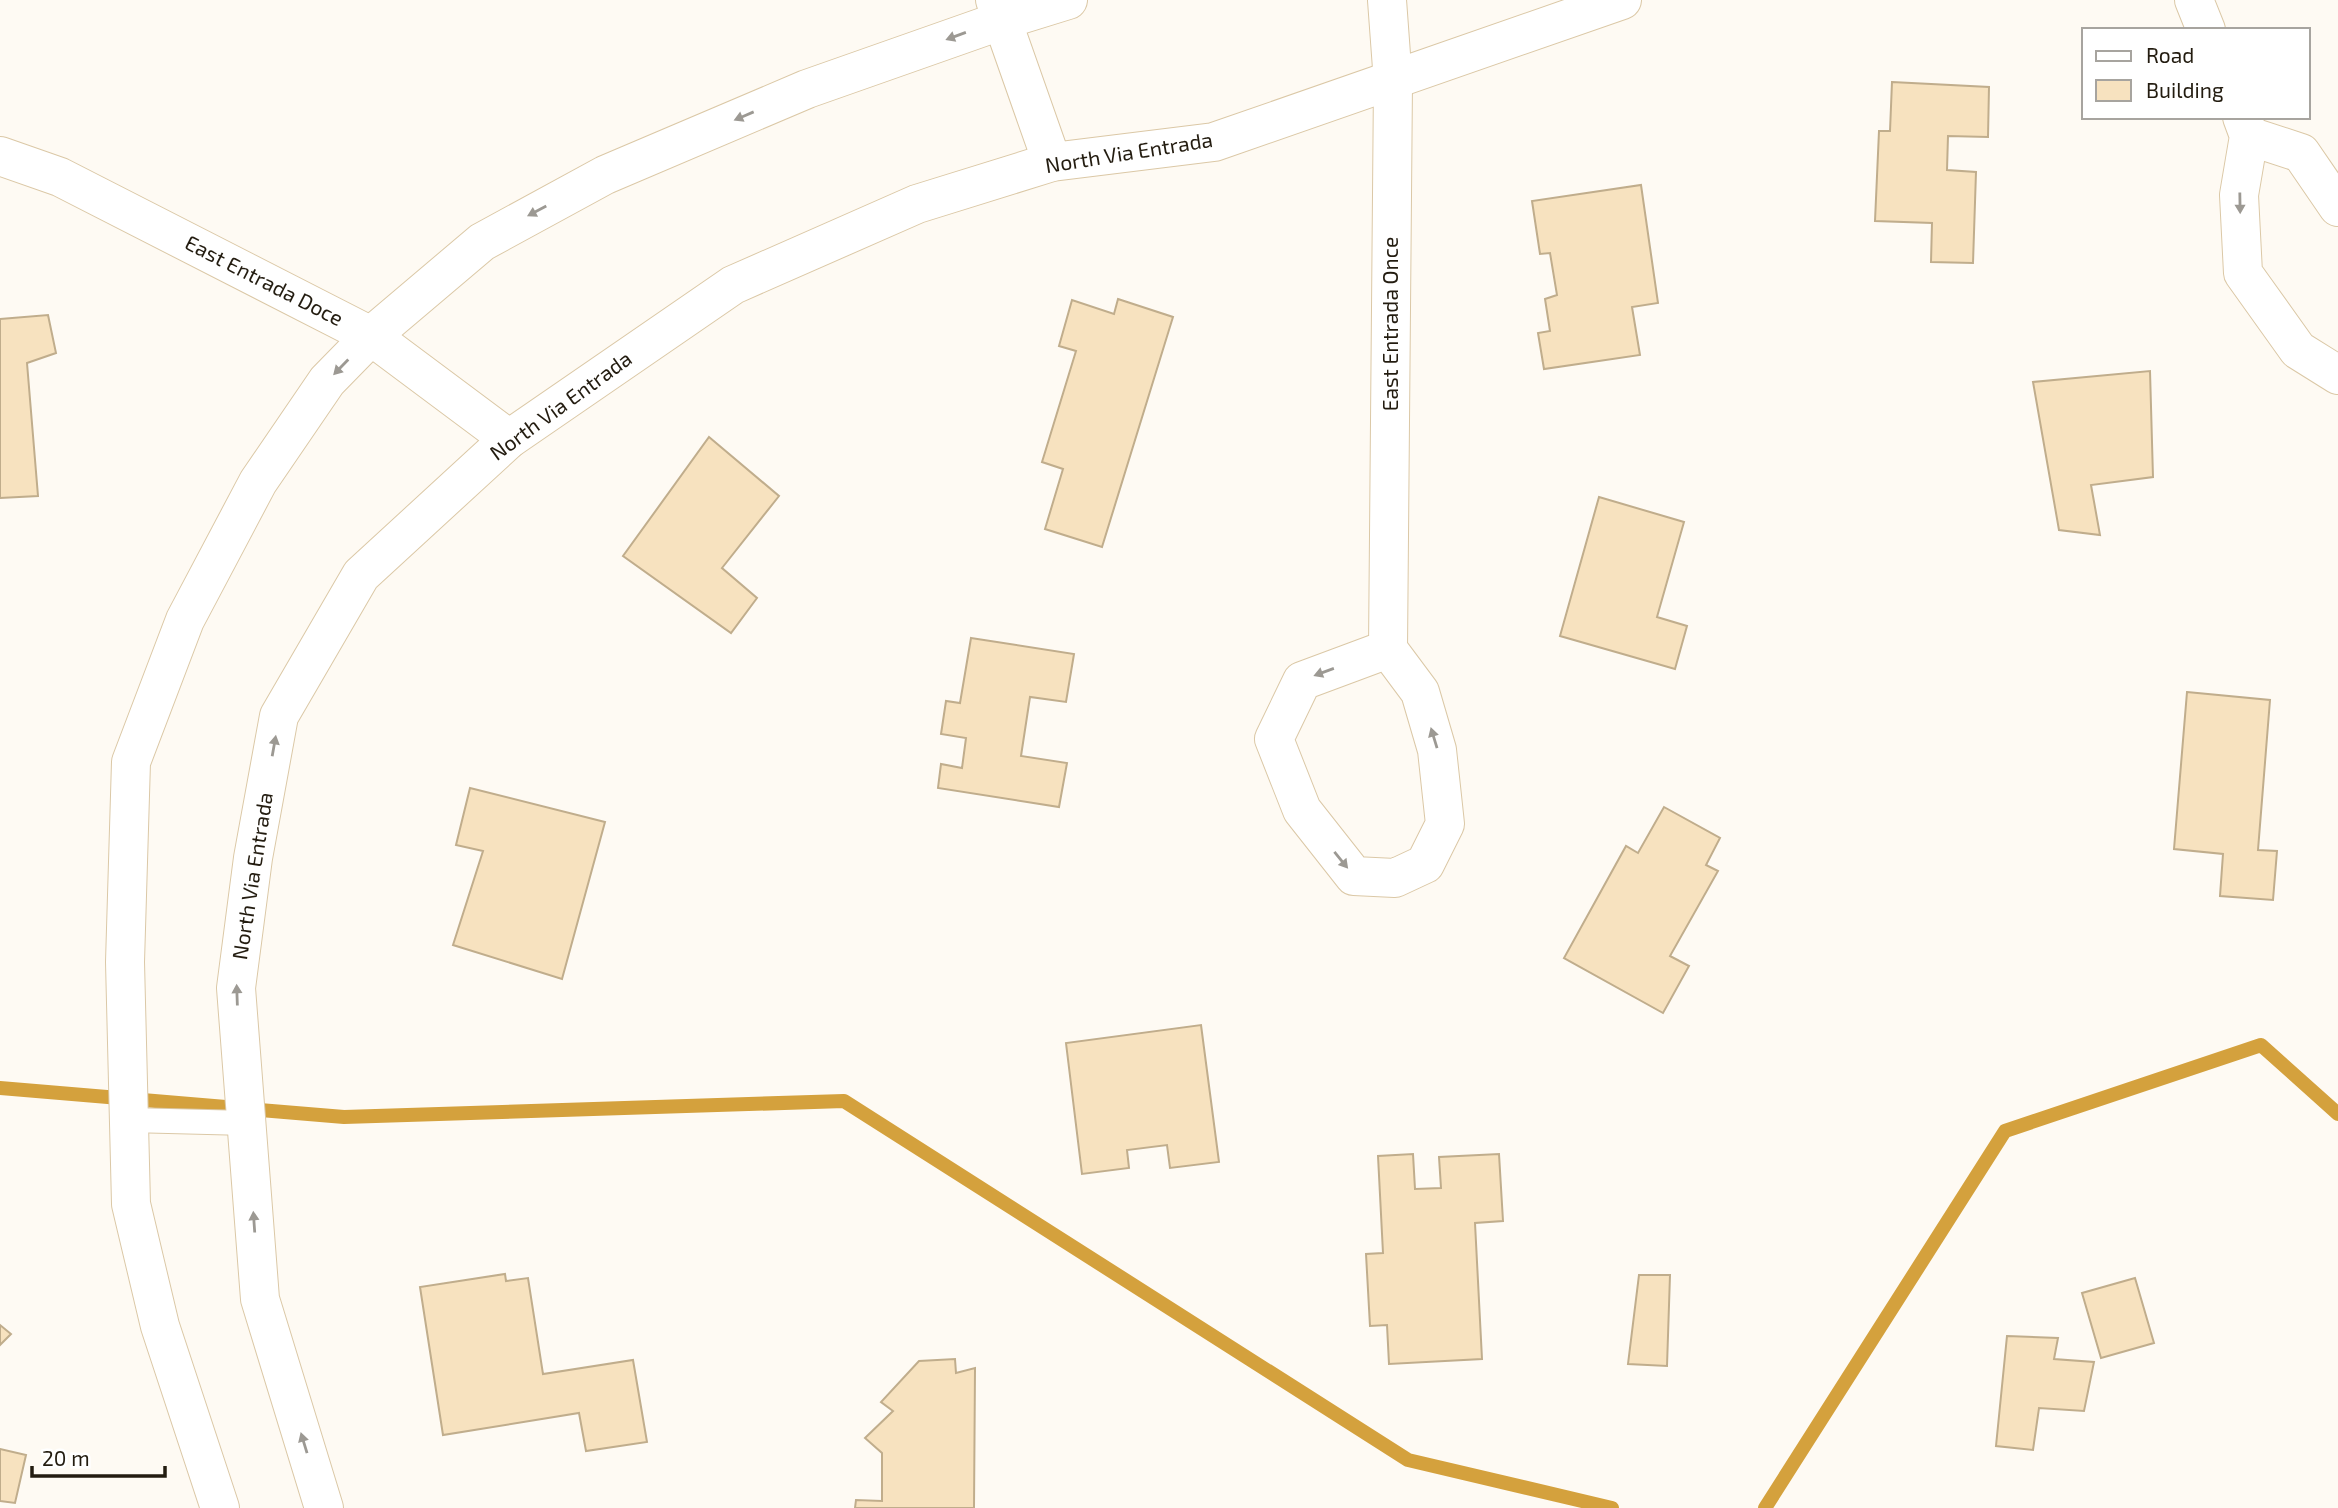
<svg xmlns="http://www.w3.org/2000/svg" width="2338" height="1508" viewBox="0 0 2338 1508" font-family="'Exo 2',sans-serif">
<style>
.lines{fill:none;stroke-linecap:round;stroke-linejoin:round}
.stream{stroke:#d4a13d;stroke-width:14}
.building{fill:#f7e2bf;stroke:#c0ad8c;stroke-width:2}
.lane-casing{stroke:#dbc8a6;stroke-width:26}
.street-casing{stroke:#dbc8a6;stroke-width:40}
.lane{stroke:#fff;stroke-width:24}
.street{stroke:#fff;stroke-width:38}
.oneway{fill:#9c9993}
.labels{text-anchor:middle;stroke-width:7;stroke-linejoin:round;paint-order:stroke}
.street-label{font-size:21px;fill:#231c10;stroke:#fff}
</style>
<rect width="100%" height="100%" fill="#fefaf3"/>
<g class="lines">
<g class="stream">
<path d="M0,1088l344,29 500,-16 564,359 204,48"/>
<path d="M1765,1508l240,-377 256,-86 77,69"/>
</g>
</g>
<g class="building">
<path d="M1892,82l97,5 -1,50 -40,-1 -1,34 29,2 -3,91 -42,-1 1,-39 -57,-2 4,-90h11z"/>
<path d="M1641,185l17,118 -26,4 8,48 -96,14 -6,-36 12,-2 -5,-32 12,-4 -7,-42 -10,1 -8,-53z"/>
<path d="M1118,299l55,18 -71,230 -57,-18 18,-60 -21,-7 34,-111 -17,-5 13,-46 42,14z"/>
<path d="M48,315l8,38 -29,10 11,133 -38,2v-179z"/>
<path d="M2150,371l3,106 -62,8 9,50 -41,-5 -26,-148z"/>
<path d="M709,437l70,59 -57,72 35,30 -26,35 -108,-77z"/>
<path d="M1599,497l85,25 -27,95 30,9 -12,43 -115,-33z"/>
<path d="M971,638l103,16 -8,48 -36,-5 -9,59 46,7 -8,44 -121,-19 3,-24 21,4 4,-30 -25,-4 5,-33 14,2z"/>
<path d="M2187,692l83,8 -12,150 19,1 -4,49 -53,-4 3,-42 -49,-5z"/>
<path d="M470,788l135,34 -43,157 -109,-34 30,-94 -27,-6z"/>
<path d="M1664,807l56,31 -14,27 12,6 -48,85 19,10 -26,47 -99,-55 62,-112 12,7z"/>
<path d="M1201,1025l18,137 -49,6 -3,-23 -40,5 2,18 -47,6 -16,-131z"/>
<path d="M1413,1154l2,35 26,-1 -2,-31 60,-3 4,67 -28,2 7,136 -93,5 -2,-39 -17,1 -4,-72 17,-1 -5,-97z"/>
<path d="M505,1274l1,7 22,-3 15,96 90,-14 14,82 -61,9 -7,-38 -136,22 -23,-148z"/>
<path d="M1639,1275h31l-3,91 -39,-2z"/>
<path d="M2135,1278l19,65 -53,15 -19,-65z"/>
<path d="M0,1325l11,9 -11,11z"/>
<path d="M2007,1336l51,2 -4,21 40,3 -10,49 -45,-3 -6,42 -37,-4z"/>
<path d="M955,1359l1,14 19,-5 -1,140h-119l1,-8 26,1v-48l-17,-15 28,-27 -12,-9 38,-41z"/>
<path d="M0,1449l26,6 -11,48 -15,-2z"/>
</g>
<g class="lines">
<g class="lane-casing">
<path id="lane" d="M129,1120l118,3"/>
</g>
<g class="street-casing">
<g id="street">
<path d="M995,0l57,162"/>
<path d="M1387,0l6,82 -5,567 32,43 17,58 8,74 -20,40 -30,14 -41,-2 -52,-66 -28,-71 28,-58 86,-32"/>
<path d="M2194,0l12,30"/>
<path d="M2242,117l7,19 -10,59 4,78 55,77 40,25"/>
<path d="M2249,136l52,17 37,54"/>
<path d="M0,156l60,21 311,159 138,103"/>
<path d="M220,1508l-60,-182 -29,-122 -6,-242 6,-200 54,-142 73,-138 69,-101 44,-45 111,-94 123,-67 202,-86 196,-69 65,-20"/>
<path d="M324,1508l-64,-209 -24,-311 17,-130 26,-142 82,-141 148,-136 224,-154 184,-81 135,-42 162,-20 408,-142"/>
</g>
</g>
<use href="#lane" class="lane"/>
<use href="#street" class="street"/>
</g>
<defs><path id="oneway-solid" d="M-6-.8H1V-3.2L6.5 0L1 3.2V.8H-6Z" transform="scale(1.75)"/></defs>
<g class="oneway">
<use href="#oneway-solid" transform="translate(956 36) rotate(160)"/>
<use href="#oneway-solid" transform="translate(744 116) rotate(157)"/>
<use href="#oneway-solid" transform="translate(2240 203) rotate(89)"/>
<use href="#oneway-solid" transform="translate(537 211) rotate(152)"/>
<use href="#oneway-solid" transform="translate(341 367) rotate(134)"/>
<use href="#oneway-solid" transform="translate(1324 672) rotate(160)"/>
<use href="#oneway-solid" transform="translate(1434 738) rotate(-107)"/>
<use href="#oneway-solid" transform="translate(274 746) rotate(-80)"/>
<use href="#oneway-solid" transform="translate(1341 860) rotate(51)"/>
<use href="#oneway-solid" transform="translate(237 995) rotate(-92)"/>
<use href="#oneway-solid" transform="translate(254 1222) rotate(-94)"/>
<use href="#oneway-solid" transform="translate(304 1443) rotate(-107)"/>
</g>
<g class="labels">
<g class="street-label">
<text transform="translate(1129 153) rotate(-9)" y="7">North Via Entrada</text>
<text transform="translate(264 281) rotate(27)" y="7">East Entrada Doce</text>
<text transform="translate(1391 324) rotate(-90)" y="7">East Entrada Once</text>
<text transform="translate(561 406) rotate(-36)" y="7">North Via Entrada</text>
<text transform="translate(253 876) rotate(-81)" y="7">North Via Entrada</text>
</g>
</g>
<rect x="2082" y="28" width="228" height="91" fill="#ffffff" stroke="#a7a49f" stroke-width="2"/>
<rect x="2096" y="51" width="35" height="10" fill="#ffffff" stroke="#a7a49f" stroke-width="2"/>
<text x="2146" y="63" font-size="21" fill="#231c10">Road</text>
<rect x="2096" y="80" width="35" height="21" fill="#f7e2bf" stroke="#a7a49f" stroke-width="2"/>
<text x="2146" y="98" font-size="21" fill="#231c10">Building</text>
<path d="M32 1466v10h133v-10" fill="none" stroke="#231c10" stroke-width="3.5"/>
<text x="42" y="1466" font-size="21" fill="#231c10" stroke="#ffffff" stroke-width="5" paint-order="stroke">20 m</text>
</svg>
